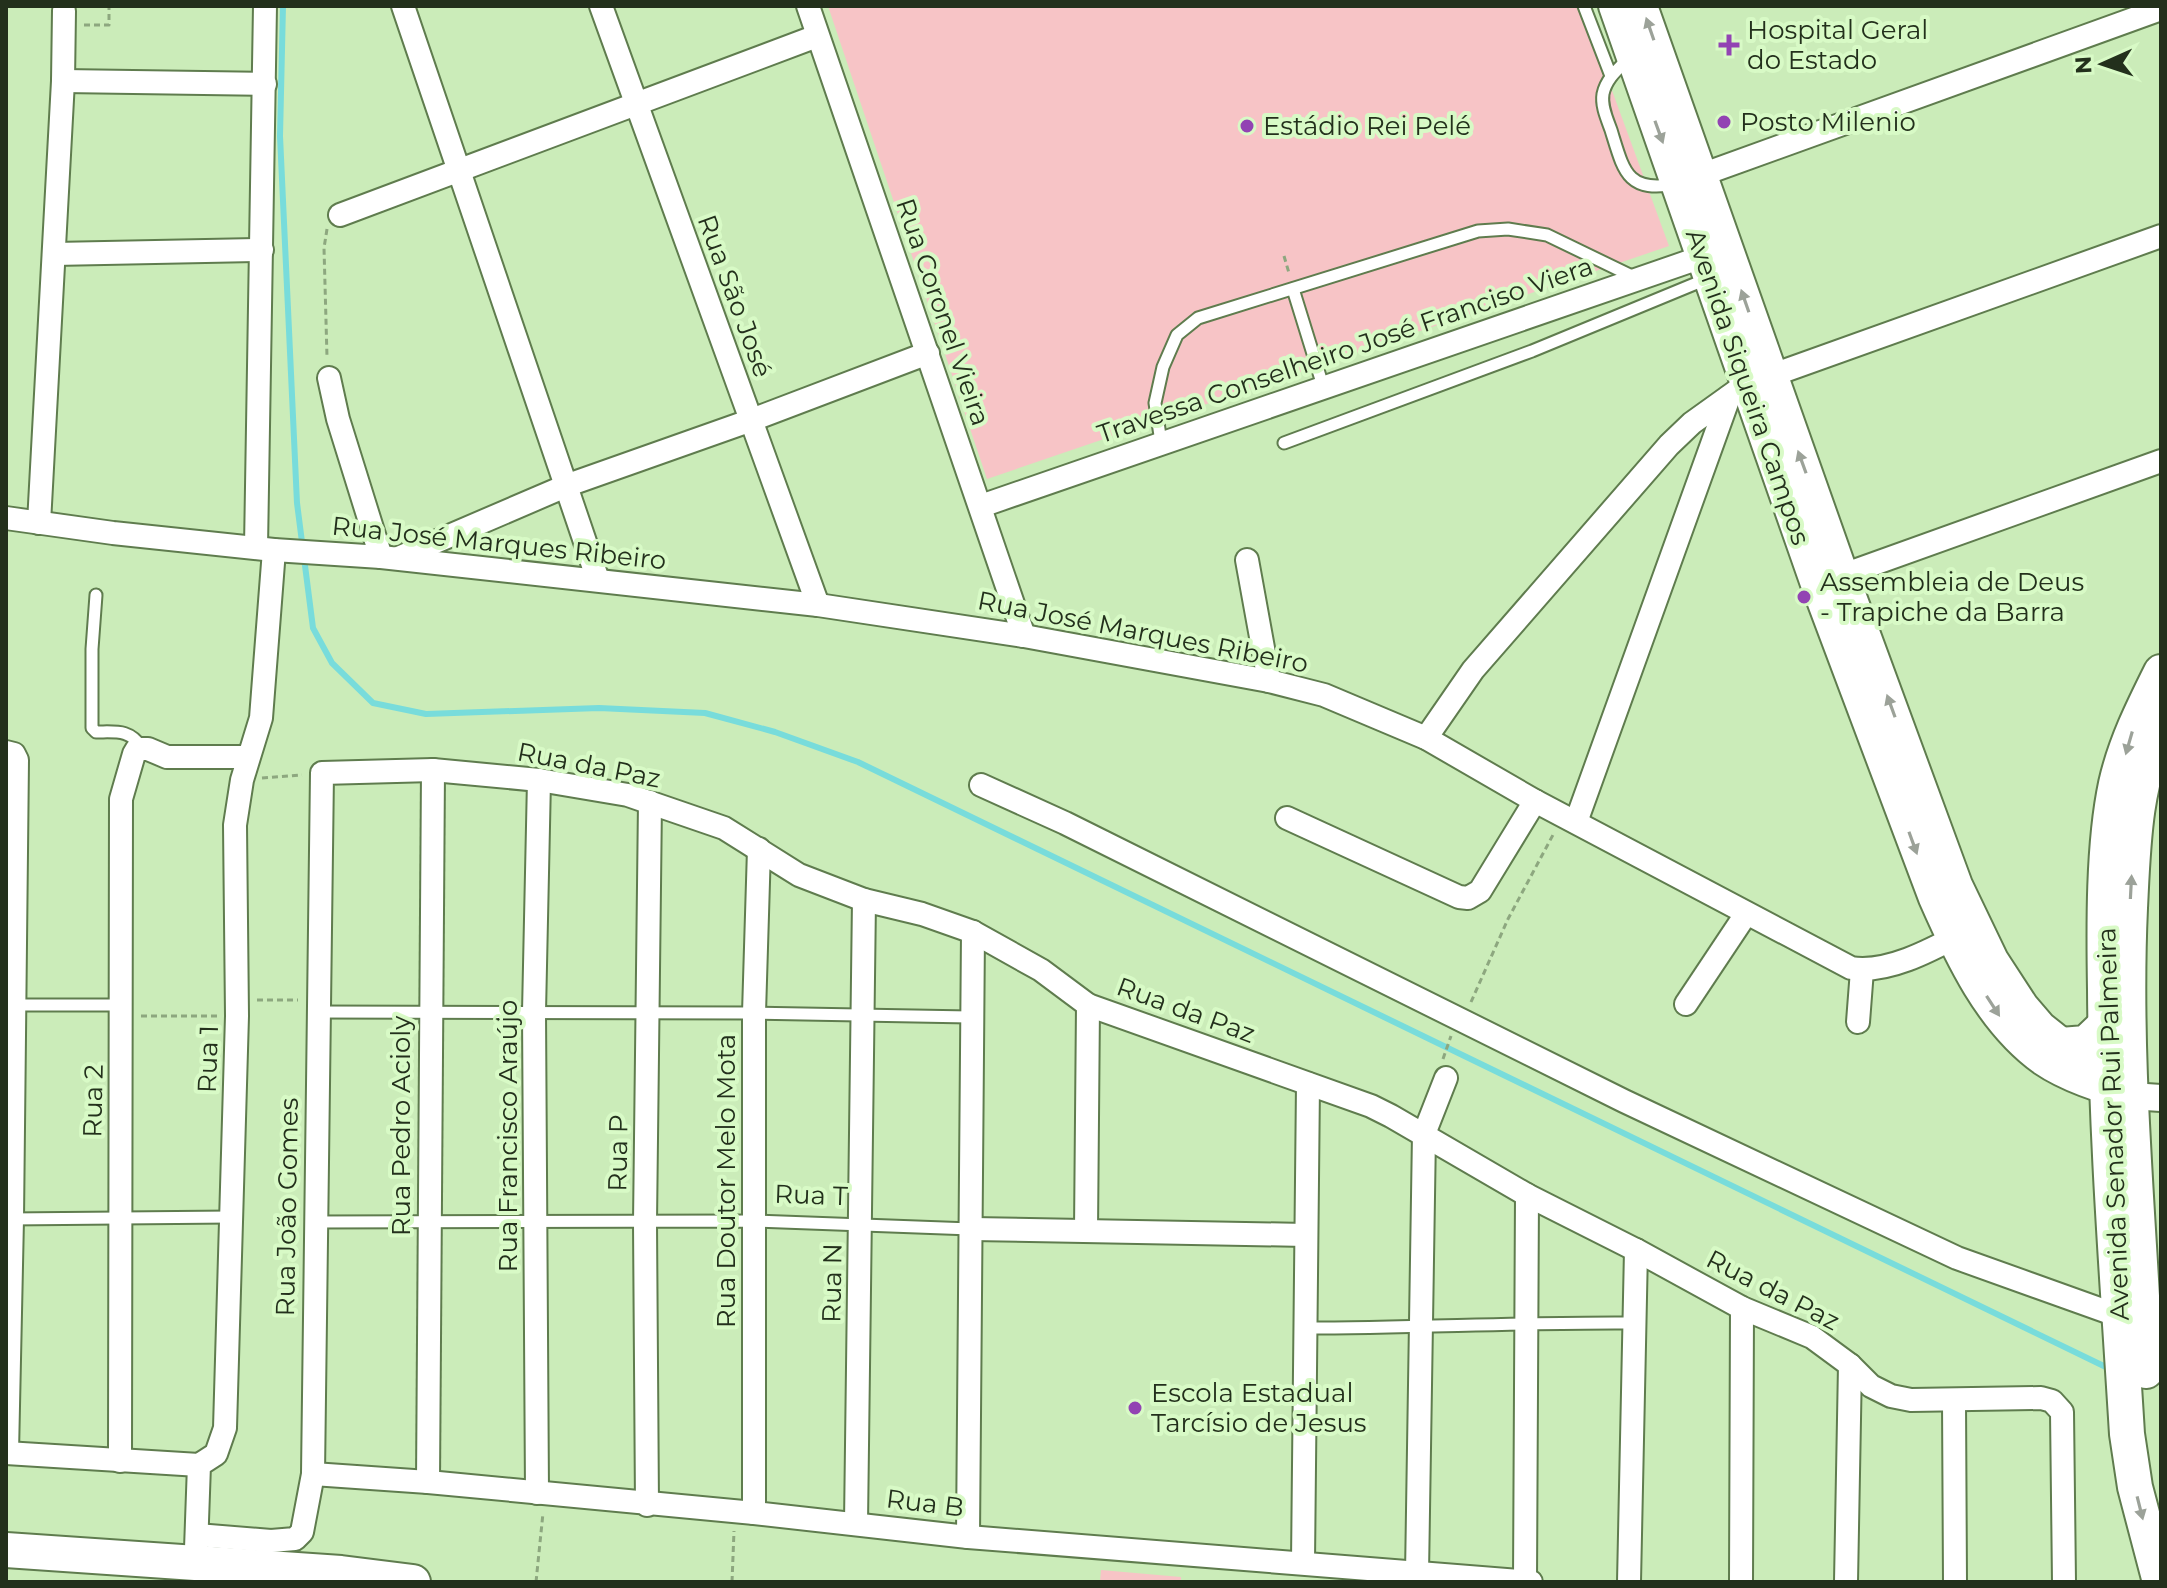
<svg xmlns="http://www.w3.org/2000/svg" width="2167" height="1588" viewBox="0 0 2167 1588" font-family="Montserrat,sans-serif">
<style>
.green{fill:#f7c4c6}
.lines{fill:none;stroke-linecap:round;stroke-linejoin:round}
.stream{stroke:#78dcdb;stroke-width:6}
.service-casing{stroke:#5f7c4e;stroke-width:15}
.minor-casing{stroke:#5f7c4e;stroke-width:26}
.tertiary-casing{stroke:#5f7c4e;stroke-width:30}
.secondary-casing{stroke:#5f7c4e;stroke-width:34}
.primary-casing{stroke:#5f7c4e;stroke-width:38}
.path{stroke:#8da77f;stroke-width:3;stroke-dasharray:6 4;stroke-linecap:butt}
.service{stroke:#fff;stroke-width:11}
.minor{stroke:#fff;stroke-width:22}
.tertiary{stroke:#fff;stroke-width:26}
.secondary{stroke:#fff;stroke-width:30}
.primary{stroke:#fff;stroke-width:34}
.oneway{fill:#9ca299}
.poi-dot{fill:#9243b3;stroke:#d8fac6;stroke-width:3}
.labels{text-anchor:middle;stroke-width:8;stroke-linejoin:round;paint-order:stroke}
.poi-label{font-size:26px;fill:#23301c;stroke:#d8fac6;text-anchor:start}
.street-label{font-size:26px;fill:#23301c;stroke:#d8fac6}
</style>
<rect width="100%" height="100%" fill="#cbecb9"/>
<g class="green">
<path d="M828,6h753l88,240 -682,233z"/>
<path d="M1101,1570l80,7v5h-81z"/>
</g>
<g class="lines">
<path class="stream" d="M283,6l-3,130 17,367 16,125 19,35 41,40 53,11 173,-6 106,5 70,19 83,30 1254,608"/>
<g class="service-casing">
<g id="service">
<path d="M1584,6l27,70"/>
<path d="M1628,59c-10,10 -22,20 -25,35 -2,12 4,25 8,36 13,42 16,63 65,54"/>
<path d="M1293,289l30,97"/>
<path d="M1161,442l-6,-39 8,-36 14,-32 21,-17 280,-87 30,-2 39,6 91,44"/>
<path d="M1284,443l248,-92 177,-73"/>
<path d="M96,595l-4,54v79l4,4c20,0 34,-3 46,16"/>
<path d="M11,1005h111"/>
<path d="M318,1012l436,1 216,4"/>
<path d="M8,1219l224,-2"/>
<path d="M315,1222l438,-1 218,8"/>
<path d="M1306,1328c110,0 218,-6 328,-5"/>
</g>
</g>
<g class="minor-casing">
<g id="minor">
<path d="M403,6l195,574"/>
<path d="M601,6l217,599"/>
<path d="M808,6l216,630"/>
<path d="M63,81l202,3"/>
<path d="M1690,179l471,-170"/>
<path d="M340,215l477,-179"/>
<path d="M54,254l208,-4"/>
<path d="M329,378l9,41 43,138"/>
<path d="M981,506l721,-249 12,-6"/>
<path d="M6,518l107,15 161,17 107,7 437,48 206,31 245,45 55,14 102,43 109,63 316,167c37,6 82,-19 114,-36"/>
<path d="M39,523l24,-442 1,-70"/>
<path d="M256,547l9,-541"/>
<path d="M398,558l170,-73 181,-64 179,-68"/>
<path d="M1247,560l22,121"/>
<path d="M1829,580l332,-119"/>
<path d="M1426,738l47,-68 196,-225 23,-22 53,-38 416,-149"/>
<path d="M6,752l8,2 3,6 -5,459 -5,234"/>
<path d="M981,785l84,38 559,278 333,157 162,58"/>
<path d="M1287,818l172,79 9,1 12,-7 55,-90"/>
<path d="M1576,822l153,-425"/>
<path d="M1686,1004l60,-90"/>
<path d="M1858,1022l4,-52"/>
<path d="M972,1229l334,6"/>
<path d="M1086,1231l2,-226"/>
<path d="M1954,1401l1,181"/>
<path d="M6,1453l193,12"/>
<path d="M120,1461l1,-662 13,-45 3,-5h11l19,8h81"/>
<path d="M313,1474l115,8 326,31 214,24 563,45"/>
<path d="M428,1482l5,-712"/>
<path d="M537,1493l-3,-481 5,-232"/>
<path d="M647,1505l-2,-282 5,-421"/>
<path d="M754,1513v-500l5,-164"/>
<path d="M856,1523l8,-623"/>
<path d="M197,1535l74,6 24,-2 7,-7 11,-58 9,-701 111,-3 106,10 89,15 96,33 75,47 65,25 58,14 51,18 68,38 47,35 283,101 20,10 136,79 109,55 106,58 70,29 38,28 21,21 20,10 20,4 130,-2 11,3 10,11 2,170"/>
<path d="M968,1537l5,-605"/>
<path d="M196,1549l3,-84 17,-11 9,-26 12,-412 -2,-191 7,-45 19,-62 13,-168"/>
<path d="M1303,1562l5,-478"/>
<path d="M1417,1574l7,-440 22,-56"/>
<path d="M1525,1581l2,-386"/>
<path d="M1629,1582l7,-332"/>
<path d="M1741,1582l1,-274"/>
<path d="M1846,1582l4,-217"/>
</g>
</g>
<g class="tertiary-casing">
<path id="tertiary" d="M2131,1096l30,2"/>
</g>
<g class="secondary-casing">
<g id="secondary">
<path d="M1614,6l202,578 118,314c25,57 56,124 109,162 25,17 57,27 86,35"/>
<path d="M1642,6l201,569 114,310 36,75 30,46 18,21 39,31"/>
</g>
</g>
<g class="primary-casing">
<g id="primary">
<path d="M2061,1045l25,-2 19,-18"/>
<path d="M2146,1371c-7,-154 -23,-309 -16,-463 3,-61 4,-124 31,-179"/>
<path d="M6,1550l335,23 72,9"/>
<path d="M2160,1582l-25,-95 -8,-53c-9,-148 -21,-296 -22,-444 -1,-62 -2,-145 11,-206 9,-40 27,-76 45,-112"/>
</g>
</g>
<g class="path">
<path d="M84,25h25v-19"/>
<path d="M327,229l-3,19 3,109"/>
<path d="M1284,256l5,17"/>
<path d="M262,778l40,-3"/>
<path d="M257,1000h41"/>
<path d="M1471,1002l37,-83 46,-86"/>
<path d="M141,1016h77"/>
<path d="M1443,1059l8,-23"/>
<path d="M536,1582l7,-69"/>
<path d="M732,1582l2,-51"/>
</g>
<use href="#service" class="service"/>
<use href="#minor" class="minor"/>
<use href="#tertiary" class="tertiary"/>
<use href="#secondary" class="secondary"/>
<use href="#primary" class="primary"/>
</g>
<defs><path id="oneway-solid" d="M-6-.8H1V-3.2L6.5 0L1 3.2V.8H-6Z" transform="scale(2)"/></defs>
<g class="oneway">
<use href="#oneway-solid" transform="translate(1650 29) rotate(-109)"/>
<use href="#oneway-solid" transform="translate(1659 132) rotate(70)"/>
<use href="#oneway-solid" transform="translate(1745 301) rotate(-109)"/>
<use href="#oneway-solid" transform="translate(1802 462) rotate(-110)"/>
<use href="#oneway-solid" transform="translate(1891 706) rotate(-110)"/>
<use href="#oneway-solid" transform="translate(2129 743) rotate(106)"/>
<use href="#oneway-solid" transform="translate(1913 843) rotate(70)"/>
<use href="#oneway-solid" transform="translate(2131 887) rotate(-87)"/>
<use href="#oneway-solid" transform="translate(1993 1006) rotate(57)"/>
<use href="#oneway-solid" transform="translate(2140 1508) rotate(76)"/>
</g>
<g class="poi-dot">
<path d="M1725 33h8v8h8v8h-8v8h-8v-8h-8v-8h8z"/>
<circle cx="1724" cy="122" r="8"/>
<circle cx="1247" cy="126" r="8"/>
<circle cx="1804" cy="597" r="8"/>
<circle cx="1135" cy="1408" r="8"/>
</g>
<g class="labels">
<g class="poi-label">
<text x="1747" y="39">Hospital Geral<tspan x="1747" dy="30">do Estado</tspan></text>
<text x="1740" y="131">Posto Milenio</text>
<text x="1263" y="135">Estádio Rei Pelé</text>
<text x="1820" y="591">Assembleia de Deus<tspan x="1820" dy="30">- Trapiche da Barra</tspan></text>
<text x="1151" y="1402">Escola Estadual<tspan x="1151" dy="30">Tarcísio de Jesus</tspan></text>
</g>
<g class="street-label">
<text transform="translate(735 296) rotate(70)" y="9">Rua São José</text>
<text transform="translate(943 312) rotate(71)" y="9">Rua Coronel Vieira</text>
<text transform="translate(1345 350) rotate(-19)" y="9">Travessa Conselheiro José Franciso Viera</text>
<text transform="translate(1748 387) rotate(71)" y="9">Avenida Siqueira Campos</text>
<text transform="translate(499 543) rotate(6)" y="9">Rua José Marques Ribeiro</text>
<text transform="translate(1143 632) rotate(11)" y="9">Rua José Marques Ribeiro</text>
<text transform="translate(589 765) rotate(11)" y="9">Rua da Paz</text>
<text transform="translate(1186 1010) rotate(20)" y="9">Rua da Paz</text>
<text transform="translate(208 1059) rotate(-88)" y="9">Rua 1</text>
<text transform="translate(93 1101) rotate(-89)" y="9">Rua 2</text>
<text transform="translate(2113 1124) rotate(-92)" y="9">Avenida Senador Rui Palmeira</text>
<text transform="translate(401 1126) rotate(-90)" y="9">Rua Pedro Acioly</text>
<text transform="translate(508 1136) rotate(-90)" y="9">Rua Francisco Araújo</text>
<text transform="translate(618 1153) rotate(-89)" y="9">Rua P</text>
<text transform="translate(726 1181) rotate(-90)" y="9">Rua Doutor Melo Mota</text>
<text transform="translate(811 1195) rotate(2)" y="9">Rua T</text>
<text transform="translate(287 1207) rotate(-89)" y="9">Rua João Gomes</text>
<text transform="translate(832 1283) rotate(-89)" y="9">Rua N</text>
<text transform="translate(1773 1290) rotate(27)" y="9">Rua da Paz</text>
<text transform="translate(925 1503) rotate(7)" y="9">Rua B</text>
</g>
</g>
<rect width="2167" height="1588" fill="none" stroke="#23301c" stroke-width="16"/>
<g transform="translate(2103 64) rotate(267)" stroke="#d8fac6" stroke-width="6" paint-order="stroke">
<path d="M0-6L14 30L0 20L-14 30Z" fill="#23301c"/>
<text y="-12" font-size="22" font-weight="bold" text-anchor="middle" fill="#23301c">N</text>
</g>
</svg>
